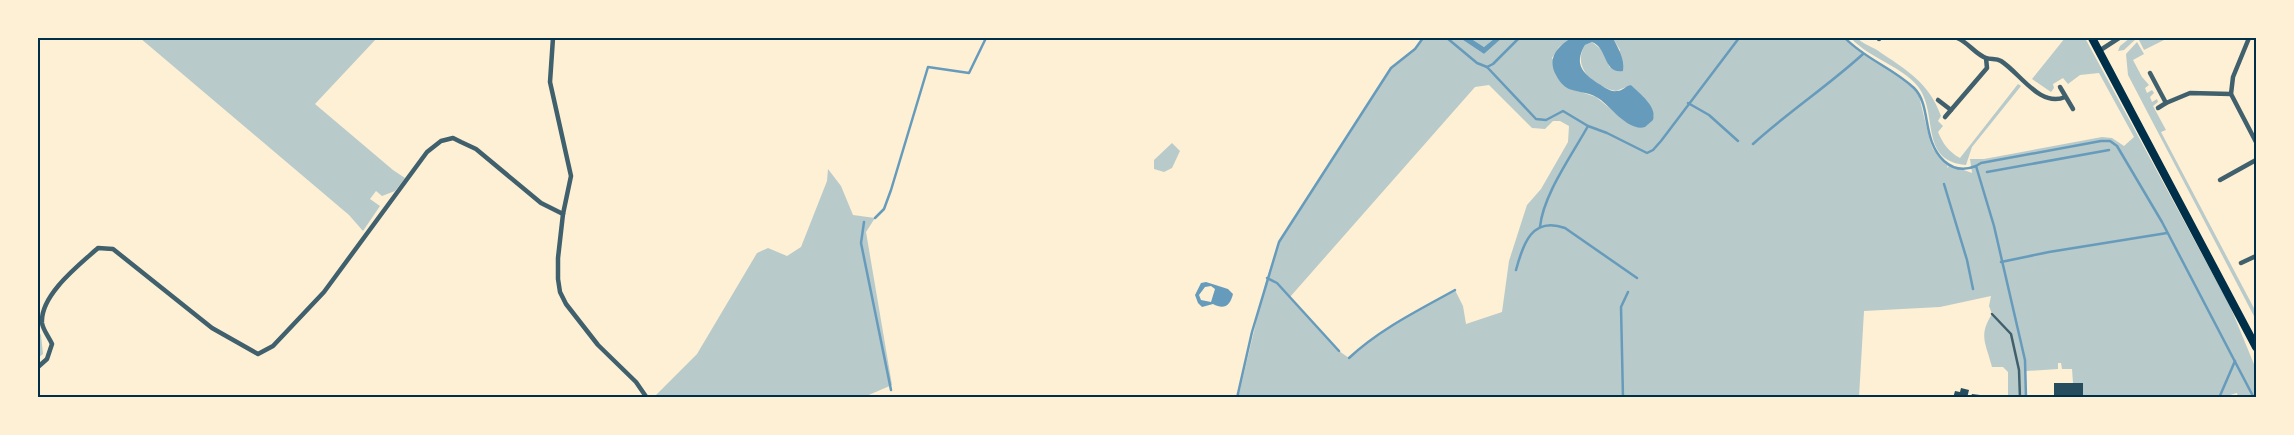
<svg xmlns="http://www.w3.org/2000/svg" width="2294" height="435" viewBox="0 0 2294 435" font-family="Poppins,sans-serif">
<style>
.green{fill:#b9caca;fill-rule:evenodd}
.water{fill:#669bbc;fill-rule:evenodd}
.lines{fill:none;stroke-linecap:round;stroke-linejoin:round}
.stream{stroke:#669bbc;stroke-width:2.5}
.building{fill:#264d5e}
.service{stroke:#3f606c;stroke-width:2.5}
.minor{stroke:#3f606c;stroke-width:4.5}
.primary{stroke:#003049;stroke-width:8}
.neatline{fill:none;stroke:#003049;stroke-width:2}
</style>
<rect width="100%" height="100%" fill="#fdf0d5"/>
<g class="green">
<path d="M140,38h237l-62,66 78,66 12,8 -10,13 -13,5 -6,-5 -6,8 10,7 -17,25 -14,-16z"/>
<path d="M1423,38h37l24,16 18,-16h69l-12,9 -7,11 23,32 21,7 28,23 23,5 7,-9c-4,-13 -14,-22 -23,-31l-15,6c-21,-4 -45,-23 -31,-46l7,-3 11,9 7,17 10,-18 -7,-12h232c21,22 57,31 74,58l11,45 3,8 15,15 -1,4 3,-3 22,8 -2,-14h14l118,-22 10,1 12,8 10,-9 -35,-64 -19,2 -12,9 -5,-6 -10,6 1,4 -3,4 -19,-13 33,-41h20l145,268 26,63v28h-18l-1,-4 -7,2v2l-147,1v-14l-10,-1 -1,-14h-10l-1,-6h-3v6l-32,2v26h-18v-25l-5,-5h-11c-6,-24 -14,-31 0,-53l-3,-8 2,-10 -51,11 -76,4 -5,86 -621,1 28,-117 13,-39 112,-174 24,-19zM1489,85l43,43 13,1 8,-8h7l9,5 -1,16 -27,47 -14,16 -18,56 -7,51 -36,12 -3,-18 -8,-16c-36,20 -75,39 -106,68l-10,-7 -49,-54 185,-210z"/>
<path d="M1470,38h25l-11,9z"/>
<path d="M1851,38h6c5,5 13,8 20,12 29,20 52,32 64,66l-3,5 5,5 -5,6c5,12 11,20 22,26l58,-74 3,2 -49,61 -6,18c-45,-4 -29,-46 -45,-74 -12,-22 -53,-33 -70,-53z"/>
<path d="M2130,38h7l-13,12 -6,1 2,-5z"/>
<path d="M2143,38h25l-24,12 -5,-10z"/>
<path d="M2137,42l7,12 -11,6 9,17 7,8 -4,3 2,5 5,-3 2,3 -4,4 2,5 5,-3 1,3 -5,4 13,24 -5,2 95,180v8l-128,-245 -2,-21z"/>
<path d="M1172,143l8,8 -8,17 -8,4 -10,-3v-9z"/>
<path d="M828,169l13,17 12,29 22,3 -9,14 26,153 -28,12h-210l43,-43 60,-101 11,-5 19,8 14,-9 26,-66z"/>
<path d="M38,330l3,5 2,19 -5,4z"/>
</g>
<g class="water">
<path d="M1460,38h10l14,9 11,-9h7l-18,16z"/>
<path d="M1571,38h42c5,10 12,21 10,33 -20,3 -15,-23 -31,-29l-7,3c-12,20 -1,29 14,39 5,3 11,8 18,7 6,0 8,-5 14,-6 8,8 27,22 22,35l-8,7c-15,5 -33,-18 -44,-27 -10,-8 -21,-7 -32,-11 -6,-3 -10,-8 -13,-14 -9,-17 1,-28 15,-37z"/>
<path d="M1206,282l22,7 5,5c-3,12 -9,16 -20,10l-11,3 -4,-4 -3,-8 6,-12zM1211,286l4,3 -4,13 -10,-2 -2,-5 6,-8z"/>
</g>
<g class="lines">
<g class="stream">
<path d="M1447,38l30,25 10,4 6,-3 26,-26"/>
<path d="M1845,38c20,21 48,30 69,50 18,18 7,51 30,73 10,9 20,10 32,5l18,60 31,134 1,38"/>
<path d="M1487,67l49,52 10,1 17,-9 25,15 19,7 40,20 6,-3 8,-9 78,-103"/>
<path d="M1688,103l21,12 29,26"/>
<path d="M1753,144c35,-32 75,-58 110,-90"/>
<path d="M1976,166l5,-3 120,-22h9l7,5 45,76 92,176"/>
<path d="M1987,172l122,-22"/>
<path d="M1944,184l23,76 6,29"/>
<path d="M875,218l9,-9 7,-19 37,-123 41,6 17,-35"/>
<path d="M864,222l-3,21 30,147"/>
<path d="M1540,227c3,-32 32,-72 48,-101"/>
<path d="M2001,262l48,-10 118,-19"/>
<path d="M1516,270c7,-26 16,-54 49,-42l72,50"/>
<path d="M1267,278l10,5 62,68"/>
<path d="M1349,358c31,-29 70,-48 106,-68"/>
<path d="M1237,398l15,-66 27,-90 112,-174 24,-19 8,-11"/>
<path d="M1623,398l-2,-91 7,-15"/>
<path d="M2219,398l16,-37"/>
</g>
</g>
<g class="building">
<rect x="2054" y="383" width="29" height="15"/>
<path d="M1961,388l8,2 -2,8h-14l2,-7 5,1z"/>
<path d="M1972,394l8,1 -1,3h-9z"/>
</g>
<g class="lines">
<path class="service" d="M1992,314l19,20 8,36 1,28"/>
<g class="minor">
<path d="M553,38l-3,44 21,94 -8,38 -5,44v21l2,13 6,12 32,41 38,37 11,16"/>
<path d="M1957,38c11,4 18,16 29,20 5,2 10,0 15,3 19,12 39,47 64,36"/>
<path d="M2249,38l-16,39 -2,17 25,48"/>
<path d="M1879,39v-1"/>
<path d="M2099,51l20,-13"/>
<path d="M2150,73l16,30 24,-10 41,1"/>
<path d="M2060,87l13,22"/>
<path d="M1938,100l13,10"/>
<path d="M2158,108l8,-5"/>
<path d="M1945,117l42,-49 -1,-10"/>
<path d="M2220,180l36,-20"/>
<path d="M2241,263l15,-7"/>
<path d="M38,367l9,-8 5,-15c-3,-7 -9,-14 -10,-21 -2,-28 37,-58 56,-75l15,1 99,79 46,26 15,-8 51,-54 103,-140 14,-11 12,-3 8,4 15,7 65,54 22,11"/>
</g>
<path class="primary" d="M2092,38l164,309"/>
</g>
<rect width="2294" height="435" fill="none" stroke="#fdf0d5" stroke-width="78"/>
<rect x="39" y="39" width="2216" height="357" class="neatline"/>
</svg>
